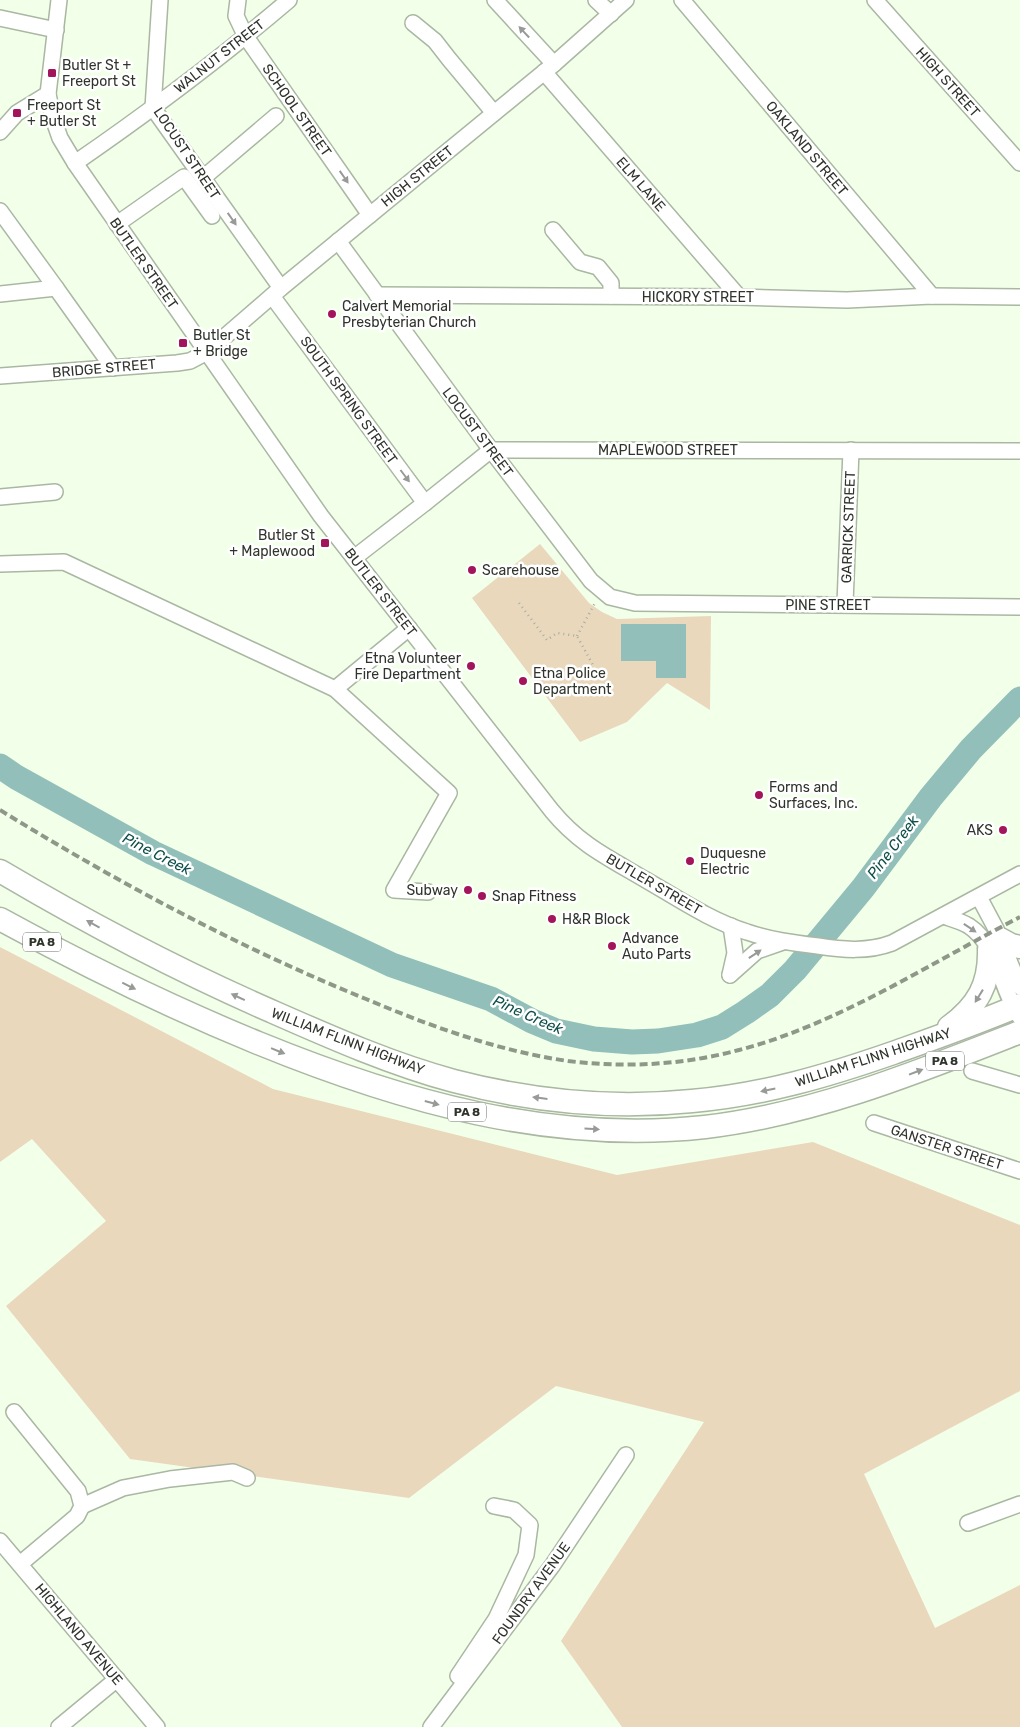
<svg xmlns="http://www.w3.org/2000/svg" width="1020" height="1727" viewBox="0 0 1020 1727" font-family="Rubik,sans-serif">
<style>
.green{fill:#ead8bd}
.water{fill:#92bfb9}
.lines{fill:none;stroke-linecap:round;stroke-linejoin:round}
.river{stroke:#92bfb9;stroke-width:25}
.minor-casing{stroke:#aab7a2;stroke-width:18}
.highway-casing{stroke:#aab7a2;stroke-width:25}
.path{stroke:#a4ae9e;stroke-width:2.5;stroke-dasharray:1 4;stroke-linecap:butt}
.minor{stroke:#fff;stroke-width:15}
.highway{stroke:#fff;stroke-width:22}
.rail{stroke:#8e9788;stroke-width:4;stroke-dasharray:8 4;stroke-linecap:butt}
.oneway{fill:#979a96}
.poi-dot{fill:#a3155a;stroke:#fff;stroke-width:2}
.labels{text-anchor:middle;stroke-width:5;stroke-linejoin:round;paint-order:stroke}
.shield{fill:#fff;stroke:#6d716b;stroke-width:1}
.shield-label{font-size:12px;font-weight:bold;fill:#2f342c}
.street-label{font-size:14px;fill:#2f342c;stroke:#fff}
.poi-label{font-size:14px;fill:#2f342c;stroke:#fff;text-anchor:start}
.water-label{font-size:15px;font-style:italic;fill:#0e4f49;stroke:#fff}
</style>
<rect width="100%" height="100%" fill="#f2ffe9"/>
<g class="green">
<path d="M540,544l49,59 13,9 15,7 94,-3 -1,94 -43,-27 -40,39 -47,20 -108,-144z"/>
<path d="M0,947l273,142 344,86 196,-33 207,83v166l-156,83 71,154 85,-43v142h-398l-61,-86 143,-219 -148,-36 -147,112 -279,-39 -124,-153 100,-85 -74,-82 -32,23z"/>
</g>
<path class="water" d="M621,624h65v54h-30v-17h-35z"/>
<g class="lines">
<path class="river" d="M0,766l16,11 137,76 239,112 99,34 41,22 24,10 38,8 38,3 26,-1 39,-6 25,-8 24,-15 24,-17 25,-25 68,-82 68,-91 40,-48 49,-50"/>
<g class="minor-casing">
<g id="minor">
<path d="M59,0l-11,94 5,24 7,20 15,25 246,353 231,295c28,34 57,47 94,69 33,19 65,41 101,52 23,8 47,11 71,14 25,4 50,6 74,-3l128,-69"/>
<path d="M160,0l-7,108 128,180"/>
<path d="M238,0l-2,16 10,21 124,178"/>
<path d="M495,0l59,64"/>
<path d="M596,0l15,14"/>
<path d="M682,0l250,296"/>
<path d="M875,0l145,163"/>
<path d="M0,18l56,12"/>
<path d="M413,23l22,18 14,18 45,54"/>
<path d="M544,72l195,225"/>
<path d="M0,132l17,-19 31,-19"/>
<path d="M75,163c74,-51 146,-105 214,-163"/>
<path d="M203,178l73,-62"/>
<path d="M0,211l56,77 -56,6"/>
<path d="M117,224l67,-47 28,39"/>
<path d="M553,230l27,32 18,5 13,16v13"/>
<path d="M338,241l153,209 100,131 19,16 25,6 385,4"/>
<path d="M56,288l57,80"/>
<path d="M377,295l362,2 108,3 85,-4 88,1"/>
<path d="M272,296l153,207"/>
<path d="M0,376l177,-13 13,-2 17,-9 74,-64 273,-224 72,-64"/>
<path d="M0,497l55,-5"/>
<path d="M354,558l71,-55 66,-53 529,1"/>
<path d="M0,564l64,-2 271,127 74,-61"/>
<path d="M845,604l6,-154"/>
<path d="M335,689l114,104 -55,97 34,2"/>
<path d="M979,897l17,32 24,58"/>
<path d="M943,916c9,3 18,5 26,10 30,20 31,64 51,91"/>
<path d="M730,975l27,-24 26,-9"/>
<path d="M730,975l5,-22 -4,-27"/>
<path d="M972,1071l48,14"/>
<path d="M874,1123l146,48"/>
<path d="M14,1412l64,79 4,15 -5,10 -57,48"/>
<path d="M82,1506l41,-18 47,-9 63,-7 14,6"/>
<path d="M968,1523l52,-19"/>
<path d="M0,1541l157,186"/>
<path d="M458,1676l38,-57 30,-64 4,-30 -16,-15 -20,-4"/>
<path d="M59,1727l58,-48"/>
<path d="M431,1727l121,-161 74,-111"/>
</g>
</g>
<g class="highway-casing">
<g id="highway">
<path d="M0,871c88,52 177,99 271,140 59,26 120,53 183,70 77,20 159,28 238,20 70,-6 135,-25 201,-48 42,-15 85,-30 127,-48"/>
<path d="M0,919c84,46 170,88 258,124 142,58 292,101 447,84 110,-13 213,-55 315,-95"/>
<path d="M1000,939l11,6 9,2"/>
<path d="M949,1027c29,-21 41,-43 40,-78"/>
</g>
</g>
<g class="path">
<path d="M519,603l28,37 10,-7 20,3 16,29"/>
<path d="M577,636l18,-33"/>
</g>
<use href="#minor" class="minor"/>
<use href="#highway" class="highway"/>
<path class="rail" d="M0,810c117,72 238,137 366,189 64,27 132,52 202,62 57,7 115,4 171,-11 97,-25 192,-87 281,-133"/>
</g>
<defs><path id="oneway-solid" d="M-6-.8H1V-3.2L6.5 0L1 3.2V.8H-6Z" transform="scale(1.25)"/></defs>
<g class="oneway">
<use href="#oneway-solid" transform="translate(524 32) rotate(-133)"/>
<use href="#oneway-solid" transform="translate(344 177) rotate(55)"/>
<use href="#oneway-solid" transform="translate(232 219) rotate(55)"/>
<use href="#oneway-solid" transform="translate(405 476) rotate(53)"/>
<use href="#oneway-solid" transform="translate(93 924) rotate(-151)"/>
<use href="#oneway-solid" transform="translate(970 928) rotate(34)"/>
<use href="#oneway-solid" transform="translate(755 954) rotate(-34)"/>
<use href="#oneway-solid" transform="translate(129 986) rotate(26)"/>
<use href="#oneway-solid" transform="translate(979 996) rotate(122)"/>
<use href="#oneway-solid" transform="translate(238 997) rotate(-155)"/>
<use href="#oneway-solid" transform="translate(278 1051) rotate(22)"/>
<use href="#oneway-solid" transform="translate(916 1072) rotate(-21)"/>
<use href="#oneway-solid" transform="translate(768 1090) rotate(168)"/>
<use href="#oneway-solid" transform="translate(540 1098) rotate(-173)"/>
<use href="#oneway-solid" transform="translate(432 1103) rotate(15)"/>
<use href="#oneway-solid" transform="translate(592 1129) rotate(3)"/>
</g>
<g class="poi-dot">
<rect x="47" y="68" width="10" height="10" rx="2.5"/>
<rect x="12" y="108" width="10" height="10" rx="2.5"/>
<circle cx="332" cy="314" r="5"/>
<rect x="178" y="338" width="10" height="10" rx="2.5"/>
<rect x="320" y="538" width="10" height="10" rx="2.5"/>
<circle cx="472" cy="570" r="5"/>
<circle cx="471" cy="666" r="5"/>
<circle cx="523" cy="681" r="5"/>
<circle cx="759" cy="795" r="5"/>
<circle cx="1003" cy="830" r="5"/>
<circle cx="690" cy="861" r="5"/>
<circle cx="468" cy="890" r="5"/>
<circle cx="482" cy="896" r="5"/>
<circle cx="552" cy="919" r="5"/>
<circle cx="612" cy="946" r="5"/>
</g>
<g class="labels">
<g class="shield">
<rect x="23" y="932.5" width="38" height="19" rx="4"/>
<rect x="926" y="1051.5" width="38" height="19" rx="4"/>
<rect x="448" y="1102.5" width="38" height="19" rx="4"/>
</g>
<g class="shield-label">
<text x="42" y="946">PA 8</text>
<text x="945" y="1065">PA 8</text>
<text x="467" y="1116">PA 8</text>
</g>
<g class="street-label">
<text transform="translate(219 56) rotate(-38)" y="5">WALNUT STREET</text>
<text transform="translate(948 82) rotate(48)" y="5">HIGH STREET</text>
<text transform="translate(297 110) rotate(55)" y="5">SCHOOL STREET</text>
<text transform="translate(807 148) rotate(50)" y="5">OAKLAND STREET</text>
<text transform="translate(187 153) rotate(56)" y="5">LOCUST STREET</text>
<text transform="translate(417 176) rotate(-39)" y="5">HIGH STREET</text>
<text transform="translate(641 184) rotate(49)" y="5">ELM LANE</text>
<text transform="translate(144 263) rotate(55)" y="5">BUTLER STREET</text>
<text x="698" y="302">HICKORY STREET</text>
<text transform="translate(104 368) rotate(-5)" y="5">BRIDGE STREET</text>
<text transform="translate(349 400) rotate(54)" y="5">SOUTH SPRING STREET</text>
<text transform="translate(478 432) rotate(53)" y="5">LOCUST STREET</text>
<text x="668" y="455">MAPLEWOOD STREET</text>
<text transform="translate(848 527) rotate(-88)" y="5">GARRICK STREET</text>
<text transform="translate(381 592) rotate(52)" y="5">BUTLER STREET</text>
<text x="828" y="610">PINE STREET</text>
<text transform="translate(654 884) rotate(30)" y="5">BUTLER STREET</text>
<text transform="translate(348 1041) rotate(21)" y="5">WILLIAM FLINN HIGHWAY</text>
<text transform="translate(873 1057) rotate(-18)" y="5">WILLIAM FLINN HIGHWAY</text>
<text transform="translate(947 1147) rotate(18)" y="5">GANSTER STREET</text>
<text transform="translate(531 1593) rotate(-54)" y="5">FOUNDRY AVENUE</text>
<text transform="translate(79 1634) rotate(50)" y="5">HIGHLAND AVENUE</text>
</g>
<g class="poi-label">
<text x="62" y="70">Butler St +<tspan x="62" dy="16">Freeport St</tspan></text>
<text x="27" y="110">Freeport St<tspan x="27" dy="16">+ Butler St</tspan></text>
<text x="342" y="311">Calvert Memorial<tspan x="342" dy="16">Presbyterian Church</tspan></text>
<text x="193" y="340">Butler St<tspan x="193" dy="16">+ Bridge</tspan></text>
<text x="315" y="540" text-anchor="end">Butler St<tspan x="315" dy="16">+ Maplewood</tspan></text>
<text x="482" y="575">Scarehouse</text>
<text x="461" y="663" text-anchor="end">Etna Volunteer<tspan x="461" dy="16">Fire Department</tspan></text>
<text x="533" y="678">Etna Police<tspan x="533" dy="16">Department</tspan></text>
<text x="769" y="792">Forms and<tspan x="769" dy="16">Surfaces, Inc.</tspan></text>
<text x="993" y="835" text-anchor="end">AKS</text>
<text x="700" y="858">Duquesne<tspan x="700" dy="16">Electric</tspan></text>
<text x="458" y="895" text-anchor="end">Subway</text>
<text x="492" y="901">Snap Fitness</text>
<text x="562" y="924">H&amp;R Block</text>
<text x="622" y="943">Advance<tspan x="622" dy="16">Auto Parts</tspan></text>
</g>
<g class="water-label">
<text transform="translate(893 847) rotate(-53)" y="5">Pine Creek</text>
<text transform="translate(157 854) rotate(27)" y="5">Pine Creek</text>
<text transform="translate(528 1015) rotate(24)" y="5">Pine Creek</text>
</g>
</g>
</svg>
